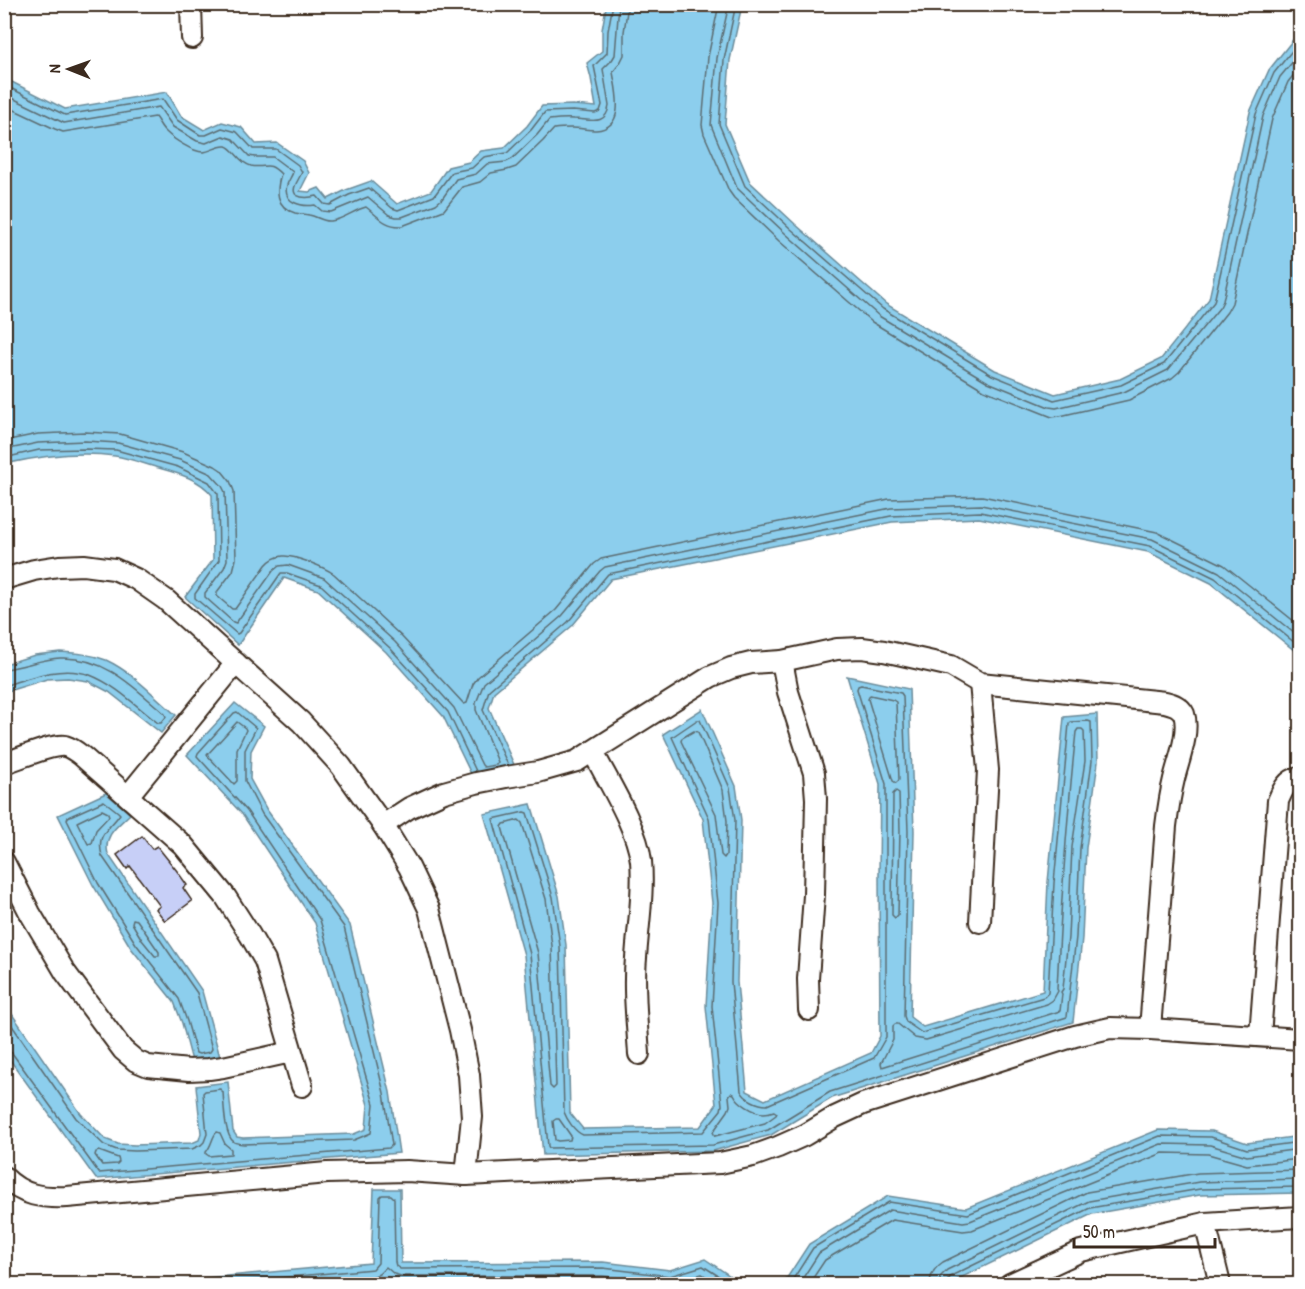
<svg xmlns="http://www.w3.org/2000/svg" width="1305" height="1289" viewBox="0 0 1305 1289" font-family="'Patrick Hand',sans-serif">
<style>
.water{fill:#8cceed;stroke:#6c8c9a;stroke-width:1.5}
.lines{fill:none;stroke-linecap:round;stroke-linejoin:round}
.shore{stroke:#5b6c71;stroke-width:1.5}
.building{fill:#c7cff7;stroke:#3b2a1e;stroke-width:1.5}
.minor-casing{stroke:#3b2a1e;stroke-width:24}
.minor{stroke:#fff;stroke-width:20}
</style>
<rect width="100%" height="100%" fill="#fff"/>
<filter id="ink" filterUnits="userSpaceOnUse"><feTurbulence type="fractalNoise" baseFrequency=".0167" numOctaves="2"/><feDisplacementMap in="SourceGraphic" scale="12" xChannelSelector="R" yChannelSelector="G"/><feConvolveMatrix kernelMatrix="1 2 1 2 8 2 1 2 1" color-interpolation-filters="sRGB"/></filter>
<g filter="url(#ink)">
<g class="water">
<path d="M599,5h143l-12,55 -5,64 25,58 45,42 91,80 109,66 60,24 65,-15 41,-20 48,-60 41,-187 19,-42 31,-39v624l-89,-72 -63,-31 -169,-34 -87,4 -281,57 -39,47 -78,66 -5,16 30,68 -44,6 -32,-66 -57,-64 -68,-62 -34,-12 -46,67 -53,-48 28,-37 -1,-65c-12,-16 -35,-22 -53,-27 -14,-4 -30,-10 -44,-12 -37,-5 -75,0 -110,8l-1,-386 61,31 102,-17 14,24 23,14 18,-8 19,5 15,17 21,-1 26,18 6,12 -9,18 9,1 10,-4 9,11 18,-9 25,-9 26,23 34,-13 17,-24 21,-5 12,-11 23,-3 23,-22 15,-20 31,-1 23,2 -5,-29 -4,-15 15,-12v-21l4,-23z"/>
<path d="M60,652c16,1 31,2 46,8 26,12 48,36 70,55l-15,18 -52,-41 -21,-11 -20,-3 -21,1 -42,13v-28l30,-9z"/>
<path d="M847,676l62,13 5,142 -4,186 13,10 120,-36 5,-109 16,-165 33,-3 1,48 -12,86 -4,90 -9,84 -241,76 -61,37 -58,16 -170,4 -19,-200 -40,-141 47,-10 28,92 7,49 4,168 13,16 117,-2 16,-22 -10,-99 6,-103 -9,-84 -40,-85 39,-25 34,77 5,34 -4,162 10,109 18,9 106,-47 9,-17 -1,-161 1,-91z"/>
<path d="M235,703l29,23 -13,25 -1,28 17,31 83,115 40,167 9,61 -303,26 -91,-126v-49l76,110 24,25 13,5 17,1 57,-2 7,-3 2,-7 -5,-47 32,-4 5,49 4,6 6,1 111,-4 12,-5 2,-24 -53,-182 -73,-109 -55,-59z"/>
<path d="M106,793l24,21c-12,12 -27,21 -22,40l94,137 18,66 -28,4 -10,-38 -8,-21 -43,-54 -38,-63 -35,-70z"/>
<path d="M1158,1130l54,1 35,12 53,-7v57l-100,2 -108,19 -144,70h-165l26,-40 79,-48 78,12z"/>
<path d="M374,1189h26l1,74 202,-1 67,8 35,-11 37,25h-601l230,-21z"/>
</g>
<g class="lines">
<g class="shore">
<path d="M719,4l-11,53 -6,68 2,9 25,57 5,7 45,43 93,81 112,68 68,27 8,-1 69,-16 43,-22 7,-6 48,-60 5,-9 40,-184 16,-37 12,-15"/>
<path d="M729,4l-12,54 -6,67 26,63 49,46 93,82 109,66 61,25 7,1 68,-16 44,-22 52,-63 3,-6 40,-185 17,-39 20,-24"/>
<path d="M736,4l-12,56 -5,64 26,62 46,43 92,80 109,66 62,25 67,-15 43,-21 50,-62 42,-188 18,-41 26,-32"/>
<path d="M4,85l61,30 98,-16 14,21 23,15h6l16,-7 15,4 16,17h23l22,16 4,7c-2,5 -5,9 -7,14 -5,14 14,12 22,10l7,8 6,1 19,-10 20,-7 23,20 6,2 36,-14 18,-24 20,-4 12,-11 23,-4 24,-23 14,-18 28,-1 22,2 5,-2 2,-6 -8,-39 13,-13 1,-22 4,-22 -1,-5"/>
<path d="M4,94l60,29 95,-16 14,20 24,14 9,2 17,-7 10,3 16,17 6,1h18l20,15c-1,4 -5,9 -6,13 -5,18 15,22 28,20l7,6 9,1 37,-15 21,18 7,2h6l34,-13 6,-5 14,-20 20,-5 11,-10 19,-2 6,-3 25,-24 12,-15c8,-1 17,-2 25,-1 15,0 32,8 35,-13l-6,-37 9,-9 3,-5 4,-51"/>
<path d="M4,105l51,24 8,3 92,-15c4,5 6,11 11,15 7,7 27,20 37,20 8,0 15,-7 23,-6 8,2 13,17 25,20 16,3 16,-6 30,8 -5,16 -6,33 14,39 5,1 10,1 14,2 8,1 13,7 22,6 12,-1 23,-11 35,-14 12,9 19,20 36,19l42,-16 18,-23 18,-5 11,-9 16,-3 9,-3 27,-26 11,-12c6,-1 12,-1 18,-1 8,0 16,2 24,2 31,-2 20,-39 17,-58l7,-9 4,-8v-23l4,-28"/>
<path d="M4,441l34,-7 47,-2 35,2 63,18 32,14 6,4 9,11 4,10 2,68 -3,12 -16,21v4l15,13h3l31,-44c4,-5 9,-8 17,-9 11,-1 41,11 51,18l67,62 63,68 3,-1 6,-19 5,-7 78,-67 38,-46 7,-5 288,-60 93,-3 175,36 67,33 76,61"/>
<path d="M4,450l34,-7 47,-2 33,2 62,17 31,14 11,12 3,6 2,68 -3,8 -19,25v4l28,25 3,1 37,-52 6,-5 9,-1 36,13 71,64 59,66 28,57 2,2 12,-2 2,-3 -22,-52v-7l8,-20 78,-67 38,-45 5,-4 286,-59 90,-3 171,34 67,33 81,66"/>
<path d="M4,458l35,-8 46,-1 31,1 62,17 31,15 9,12 1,66 -24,34v4l42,36 2,-1 42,-60h6l34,12 69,63 58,64 28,59"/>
<path d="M4,669c19,-2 37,-10 56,-11 44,-2 74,29 105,56l1,3 -5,6h-3c-21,-16 -42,-38 -68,-48 -28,-10 -59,2 -86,11"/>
<path d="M861,685l40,8 2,3 5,135 -4,185 2,6 16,11 122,-36 4,-4 6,-110 15,-159 2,-2 17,-1 3,1 1,39 -12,87 -4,89 -9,80 -237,75 -62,38 -55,15 -164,3 -1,-2 -18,-192 -37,-135 31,-7 3,1 26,84 7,49 4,166c3,8 11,20 19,23l120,-3 18,-22 1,-5 -10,-99 6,-103 -9,-85 -37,-81 25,-17h3l30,68 5,32 -4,162 10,109c4,8 17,14 26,14l107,-47 12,-21v-253l-29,-95 1,-3z"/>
<path d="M870,695l23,5 3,2 3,78 -3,3 -3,-2 -25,-82z"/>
<path d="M237,722l8,6 1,2 -9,19v32l-3,3 -27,-29z"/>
<path d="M1078,729h4l2,2 1,30 -13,86 -4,90 -5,52 -2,3 1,2 -2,17 -178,56 -1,-4 12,-23v-14l2,-2h3l17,14 11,2 121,-36 6,-4 5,-9 -1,-2c4,-86 10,-172 19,-257z"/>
<path d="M694,731l4,1 25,58 4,31 -1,34 -2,3 -3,-3 -5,-41 -35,-73 1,-3z"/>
<path d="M508,765l-25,-55 6,-20 79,-68 40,-48 283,-58 89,-4 170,34 65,32 85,69"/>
<path d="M896,791l3,2 1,38 -2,84 -3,3 -3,-3 1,-121z"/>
<path d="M104,801l14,11 2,2c-12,17 -24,19 -18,42l95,137 15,56 -2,3 -11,2 -3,-1 -9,-32 -8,-22 -43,-55 -38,-61 -31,-63 1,-3z"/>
<path d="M102,810l6,3 1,3 -13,14 -4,13 -4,1 -11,-22z"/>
<path d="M519,820l3,3 24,76 6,47 4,140 -3,3 -3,-3 -12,-133 -36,-126 2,-3z"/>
<path d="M133,919l4,1 22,32v4h-4l-13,-16 -10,-17z"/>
<path d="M4,1014l72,104 28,27 13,5 18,1 57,-2 9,-4 3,-3 3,-8 -4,-41 2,-2 15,-2 3,3c1,11 1,44 11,50 1,1 8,2 10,2l110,-4 17,-7 3,-29 -54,-184 -73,-109 -50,-55 1,-3 36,-40 3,-1 19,16 -11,22v31l17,33 82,113 40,166 8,52 -3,3 -290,25 -87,-120 -4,-2 -4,-1"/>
<path d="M731,1093l3,1c4,9 20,19 30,19 3,0 7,-1 10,-2l3,2 -1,2 -11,8 -50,13 -2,-4 15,-21 2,-5 -1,-10z"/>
<path d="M556,1119h3l12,17 -1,4 -12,1 -3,-1 -2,-19z"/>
<path d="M217,1132l3,1 5,11 6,5v5l-22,2 -3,-2v-2c6,-6 6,-16 11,-20z"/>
<path d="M96,1152l3,-1 19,7 1,4 -2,2 -15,1 -7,-10z"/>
<path d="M211,1284l162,-15 5,-6 2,-66 2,-2h9l3,3 1,64 1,4 4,3 203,-1 67,8 33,-10 28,18"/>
<path d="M289,1284l83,-7 7,-3 7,-7 8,7 7,2h201l68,7 32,-9 16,10"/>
<path d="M790,1284l23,-36 76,-46 79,12 192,-78 51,1 36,12 53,-7"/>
<path d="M799,1284l20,-31 71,-43 73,12 7,-1 191,-77 49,1 37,11 53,-7"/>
<path d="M809,1284l16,-24 67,-40 71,11 9,-1 191,-77 45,1 39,11 53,-6"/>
<path d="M930,1284c0,-9 4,-16 13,-22l144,-70 111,-19 102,-3"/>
<path d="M939,1284l2,-8 6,-6 142,-69 110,-19 101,-3"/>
<path d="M947,1284l1,-4 3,-4 139,-68 110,-19 100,-2"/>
</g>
</g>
<path class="building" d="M142,836l10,13 5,-3 20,25 10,14 -4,3 9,13 -27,20 -9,-12 4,-3 -30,-40 -3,3 -10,-14z"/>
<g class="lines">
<g class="minor-casing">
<g id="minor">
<path d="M191,4l1,34"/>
<path d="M4,579l30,-9 25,-4 25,-1 30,4 22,10 30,21 135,122 40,44 42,59 26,42 20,42 31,121 9,45 3,42 -6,58"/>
<path d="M782,661l6,31 26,81 2,26 -2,96 -6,84 1,31"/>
<path d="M980,683l8,87 -8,152"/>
<path d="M593,752c16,31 44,75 48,109 3,32 -3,65 -5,97 -3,31 1,64 3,96"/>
<path d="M4,763c14,-4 48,-19 61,-17 7,2 12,6 17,10l101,89 42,51 25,39 15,26 37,125"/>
<path d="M128,796l108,-133"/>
<path d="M383,825l26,-17 35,-16 32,-9 30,-6 32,-5 39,-11 133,-84 21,-9 20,-5 31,-2 55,-12 25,-1 22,3 67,15 29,17 185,19c8,2 15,4 19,12 6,18 -6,48 -10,65 -4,16 -6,31 -8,47l-16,203"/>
<path d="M4,862l26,51 35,59 58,78 13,11 12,5 41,4 20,-1 14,-2 68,-15"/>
<path d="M1260,1036l18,-235c5,-12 9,-21 22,-24"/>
<path d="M4,1177c19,19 38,21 63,20l260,-24 80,-2 59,4 254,-12 33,-7 25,-9 27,-12 30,-18 28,-13 212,-68 35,-8 40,1 150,10"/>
<path d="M1205,1223l15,61"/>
<path d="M1010,1284l71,-33 124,-28 95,-6"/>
</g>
</g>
<use href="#minor" class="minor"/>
</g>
</g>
<rect width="1305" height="1289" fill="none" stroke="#fff" stroke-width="24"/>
<rect x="12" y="12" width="1281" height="1265" fill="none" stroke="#3b2a1e" stroke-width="2" filter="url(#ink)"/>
<g transform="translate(69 69) rotate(271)" stroke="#ffffff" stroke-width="4.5" paint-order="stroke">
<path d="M0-4.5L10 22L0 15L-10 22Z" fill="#3b2a1e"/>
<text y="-9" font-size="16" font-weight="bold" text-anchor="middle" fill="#3b2a1e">N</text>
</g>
<path d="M1074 1238v9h141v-9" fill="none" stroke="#3b2a1e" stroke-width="3"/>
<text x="1083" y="1238" font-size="18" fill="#3b2a1e" stroke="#ffffff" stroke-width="4.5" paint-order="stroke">50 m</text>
</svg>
